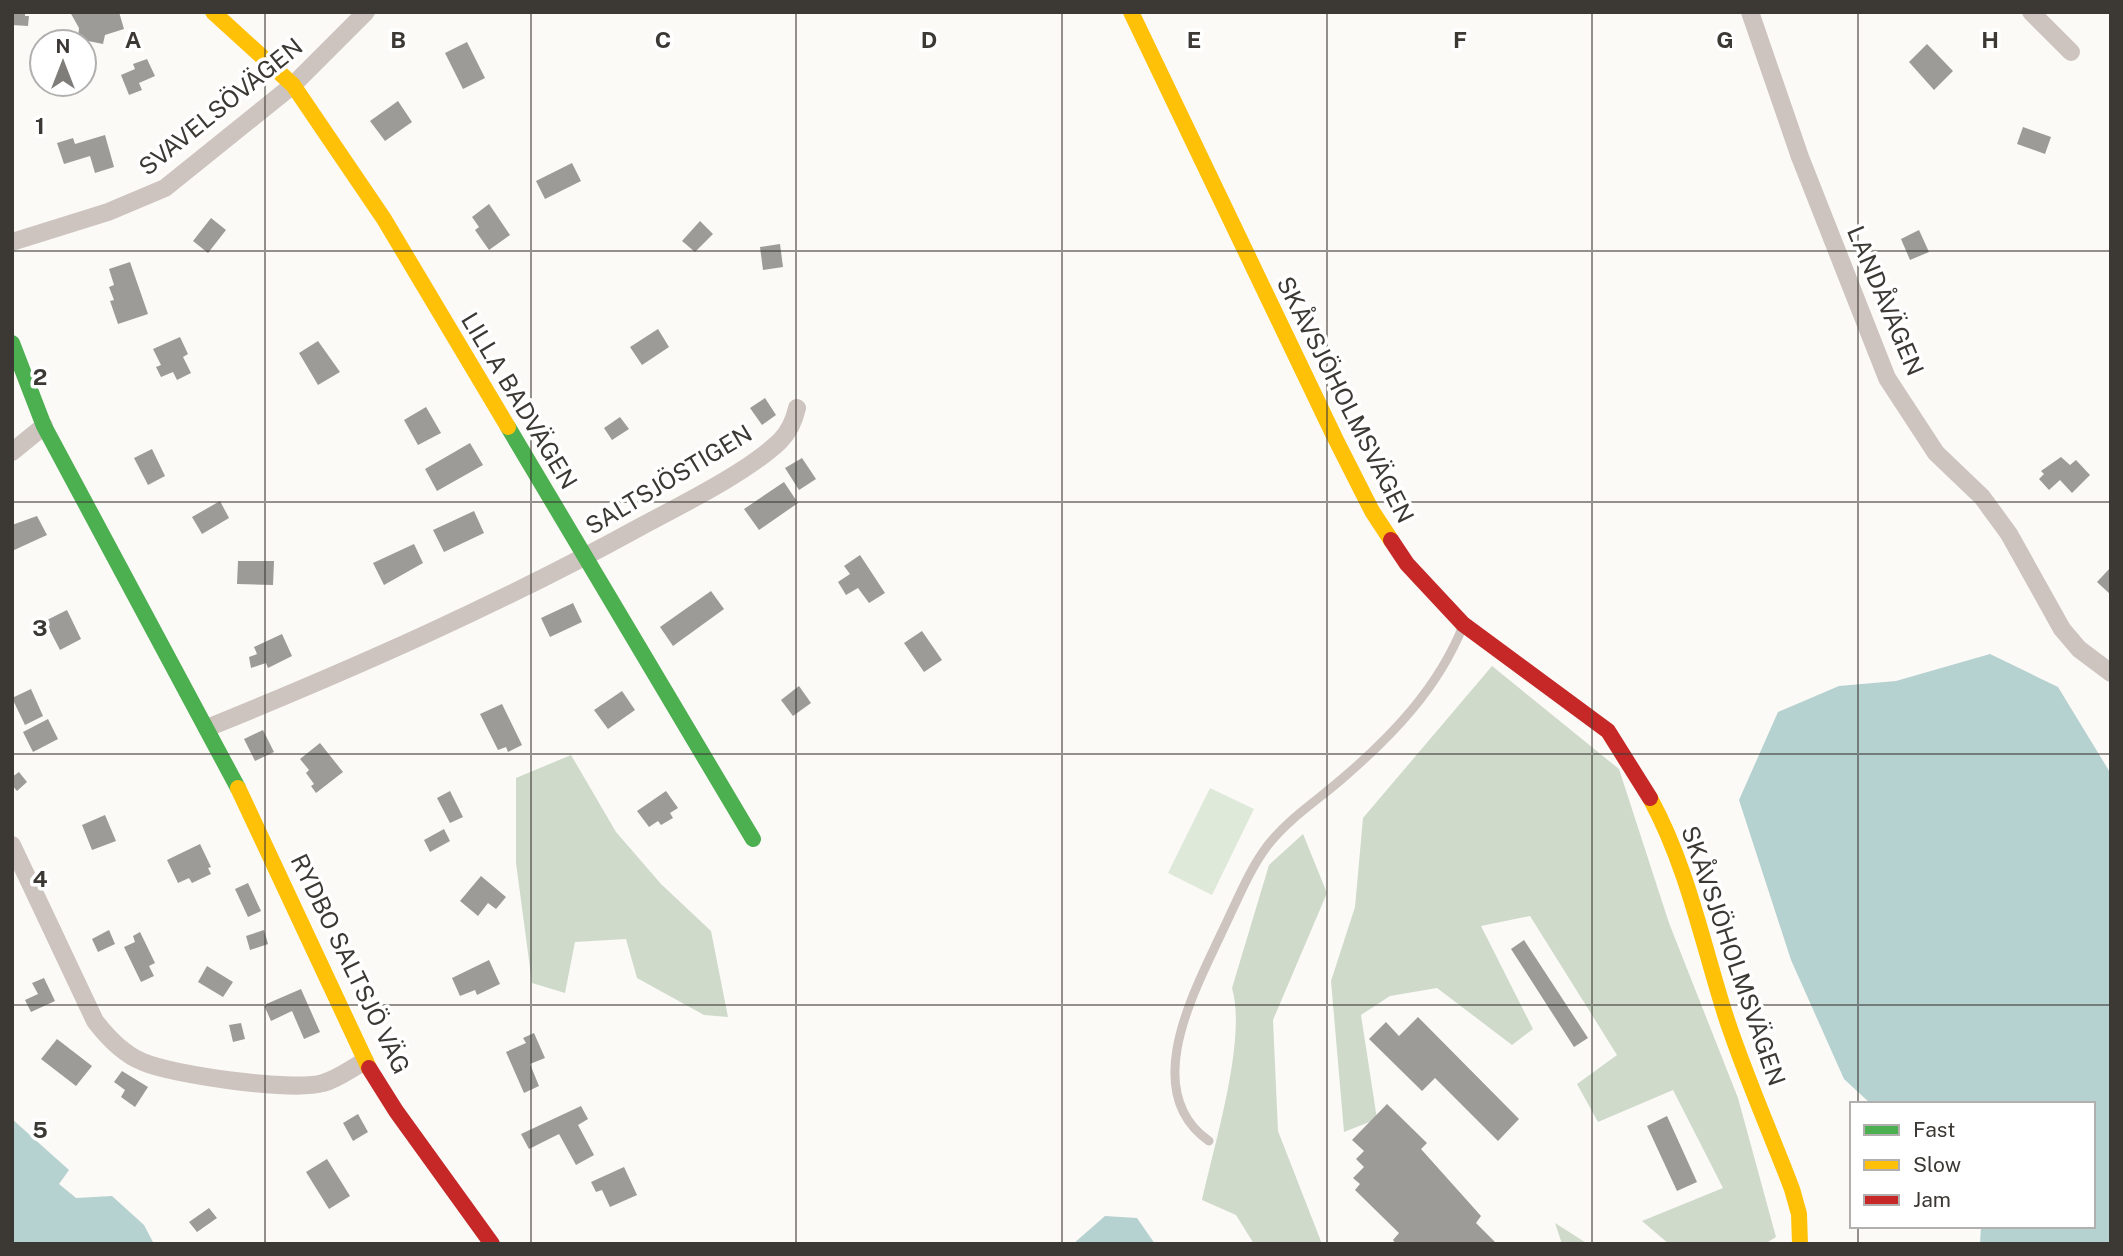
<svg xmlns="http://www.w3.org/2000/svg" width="2123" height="1256" viewBox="0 0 2123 1256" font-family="'Public Sans',sans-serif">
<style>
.green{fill:#dfe9da}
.forest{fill:#cfdacb}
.water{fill:#b5d1d0}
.building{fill:#9c9b98}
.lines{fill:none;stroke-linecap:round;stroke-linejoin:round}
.lane{stroke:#cec4bf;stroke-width:9}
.street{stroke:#cec4bf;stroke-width:18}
.fast{stroke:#4caf50;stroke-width:16}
.slow{stroke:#ffc107;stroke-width:16}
.jam{stroke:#c62828;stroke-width:16}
.grid{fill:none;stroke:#3c3935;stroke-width:2;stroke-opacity:0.55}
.labels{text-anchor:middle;stroke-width:7;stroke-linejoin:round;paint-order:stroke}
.street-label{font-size:24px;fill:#3c3935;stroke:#fff}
.grid-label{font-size:23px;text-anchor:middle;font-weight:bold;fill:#3c3935;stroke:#fff;stroke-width:7;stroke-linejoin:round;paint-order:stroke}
</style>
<rect width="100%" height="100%" fill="#fcfaf7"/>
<path class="green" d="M1210,788l44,21 -42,86 -44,-22z"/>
<g class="forest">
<path d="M1492,666l127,103 50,154 69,175 38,139 -11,7h-96l-27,-23 81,-33 -50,-98 -75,32 -21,-38 40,-29 -87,-139 -49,10 52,103 -21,16 -75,-57 -47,8 -29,19 16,104 -33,13 -13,-151 24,-74 8,-89z"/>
<path d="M571,755l45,77 45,52 50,47 17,86 -24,-2 -67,-37 -11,-39 -51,3 -10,51 -33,-10 -16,-120v-85z"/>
<path d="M1303,834l24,59 -54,127 5,111 44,113h-68l-18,-29 -34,-15c12,-55 45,-161 30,-212l37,-123z"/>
<path d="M1555,1223l33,21h-26z"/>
</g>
<g class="water">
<path d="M1990,654l68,33 53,87v470h-131l1,-18h112v-122h-222l-27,-25 -53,-119 -52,-160 39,-88 61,-26 57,-5z"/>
<path d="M12,1119l57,51 -10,14 17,14 36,-2 32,29 10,19h-142z"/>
<path d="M1105,1216l32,2 18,26h-82z"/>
</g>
<g class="building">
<path d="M12,12h13v4h4l-1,10 -16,-1z"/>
<path d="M70,12h49l5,17 -19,6 -2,9 -25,-5 1,-11z"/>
<path d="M467,42l18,36 -22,11 -18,-36z"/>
<path d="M1927,44l26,27 -19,19 -25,-28z"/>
<path d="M147,59l8,17 -16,7 3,7 -13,5 -8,-20 14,-6 -2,-5z"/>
<path d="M398,101l14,21 -27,19 -15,-20z"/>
<path d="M2023,127l28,10 -6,17 -28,-10z"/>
<path d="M105,135l9,32 -19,6 -5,-17 -26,8 -7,-21 16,-5 2,6z"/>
<path d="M572,163l9,18 -36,18 -9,-18z"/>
<path d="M489,204l21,31 -21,15 -14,-20 4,-3 -7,-10z"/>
<path d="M211,218l15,12 -18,23 -15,-12z"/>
<path d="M700,221l13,13 -18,18 -13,-11z"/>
<path d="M1919,230l10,22 -19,8 -9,-21z"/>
<path d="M780,244l3,23 -20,3 -3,-23z"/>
<path d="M130,262l18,52 -30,10 -8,-23 4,-1 -5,-13 5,-2 -5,-16z"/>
<path d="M658,329l11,18 -27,18 -12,-18z"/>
<path d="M180,337l8,17 -5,3 8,16 -14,7 -4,-8 -12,5 -5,-10 5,-2 -8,-16z"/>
<path d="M318,341l22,31 -22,13 -19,-32z"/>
<path d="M765,398l11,17 -14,10 -12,-17z"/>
<path d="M426,407l15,26 -23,12 -14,-25z"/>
<path d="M620,417l9,12 -17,11 -8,-12z"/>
<path d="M470,443l13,22 -46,26 -12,-22z"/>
<path d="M152,449l13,27 -17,9 -14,-27z"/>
<path d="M2061,457l9,8 6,-5 14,15 -18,18 -12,-13 -11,10 -10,-11 5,-5 -3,-3z"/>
<path d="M802,458l14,21 -17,11 -14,-22z"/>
<path d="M784,482l14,21 -39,27 -15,-21z"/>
<path d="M220,501l9,17 -27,16 -10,-17z"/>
<path d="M474,511l10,22 -40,19 -11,-22z"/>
<path d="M37,516l10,19 -35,16v-26z"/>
<path d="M414,544l9,19 -39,22 -11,-22z"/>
<path d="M860,555l25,38 -16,10 -11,-15 -12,7 -8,-13 12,-8 -6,-8z"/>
<path d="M238,561h36l-1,24 -36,-1z"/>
<path d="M2111,567v28l-14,-13z"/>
<path d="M711,591l13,18 -51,37 -13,-19z"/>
<path d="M573,603l9,19 -32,15 -9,-19z"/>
<path d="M67,610l14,29 -21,11 -15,-29z"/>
<path d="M922,631l20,29 -18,12 -20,-29z"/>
<path d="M282,634l10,22 -24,12 -2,-5 -15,5 -2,-11 8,-3 -3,-7z"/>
<path d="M799,686l12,17 -18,13 -12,-16z"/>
<path d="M31,689l12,27 -18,9 -13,-27z"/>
<path d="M622,691l13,19 -27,19 -14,-19z"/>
<path d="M502,704l20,41 -14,7 -2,-5 -8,3 -18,-36z"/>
<path d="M48,719l10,20 -25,13 -10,-20z"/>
<path d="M263,730l11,22 -19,9 -11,-22z"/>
<path d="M320,743l23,29 -27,21 -5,-7 3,-2 -8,-11 3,-3 -9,-11z"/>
<path d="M19,772l8,10 -10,9 -5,-6v-8z"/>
<path d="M450,791l13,26 -13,6 -13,-25z"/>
<path d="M666,791l12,17 -8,5 3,5 -12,7 -3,-4 -9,6 -12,-16z"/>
<path d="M105,815l11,26 -24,9 -10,-25z"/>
<path d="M444,829l6,12 -20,11 -6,-12z"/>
<path d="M200,844l11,23 -3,1 3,6 -19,9 -3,-5 -11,5 -11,-23z"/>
<path d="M481,876l25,21 -10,12 -8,-6 -10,13 -18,-15z"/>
<path d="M248,883l13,28 -13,6 -13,-28z"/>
<path d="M109,930l6,14 -17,8 -6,-13z"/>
<path d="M264,930l4,14 -18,6 -4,-14z"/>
<path d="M140,932l15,31 -6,3 5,10 -13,6 -17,-35 11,-5 -2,-6z"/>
<path d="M1524,940l64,98 -14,9 -63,-98z"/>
<path d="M489,960l11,24 -23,11 -2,-5 -15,6 -8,-18z"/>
<path d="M207,966l26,16 -10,15 -25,-15z"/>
<path d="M44,978l11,23 -24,11 -6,-12 13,-6 -6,-11z"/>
<path d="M301,989l19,43 -16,7 -12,-28 -21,10 -7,-16z"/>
<path d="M1418,1017l101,102 -21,22 -63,-63 -13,13 -53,-52 17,-17 13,14z"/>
<path d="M241,1023l4,16 -12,3 -4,-17z"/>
<path d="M534,1033l11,25 -15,6 9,22 -15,7 -18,-41 20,-9 -3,-5z"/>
<path d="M57,1039l35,27 -16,20 -35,-27z"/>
<path d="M122,1071l26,16 -13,20 -14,-10 4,-7 -11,-8z"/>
<path d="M1387,1104l40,39 -6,6 60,67 -5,7 21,21h-101l-3,-4 6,-7 -44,-43 5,-6 -7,-6 11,-11 -8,-8 8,-8 -12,-11z"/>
<path d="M581,1106l7,13 -10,6 16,30 -18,10 -17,-31 -30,15 -8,-15z"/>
<path d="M358,1114l10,18 -15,9 -10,-18z"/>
<path d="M1667,1116l30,66 -20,9 -30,-65z"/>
<path d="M327,1159l23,37 -21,13 -23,-37z"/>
<path d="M624,1167l13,28 -27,12 -8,-17 -6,2 -5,-10z"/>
<path d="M209,1208l8,10 -20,14 -8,-10z"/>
</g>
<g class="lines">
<path class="lane" d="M1209,1141c-70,-49 -15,-149 12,-207 15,-30 27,-63 47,-89 21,-27 50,-45 75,-67 50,-43 95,-90 120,-152"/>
<g class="street">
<path d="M1750,12l50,145 87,221 49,75 46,44 27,37 53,95 17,20 32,24"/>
<path d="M2031,12l40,40"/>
<path d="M12,242l96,-30 57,-24 128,-103 73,-73"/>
<path d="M12,452l32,-26"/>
<path d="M207,728c148,-60 293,-124 433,-201 41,-22 108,-55 140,-86 10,-10 14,-20 17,-33"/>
<path d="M12,845l83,176c13,17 28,33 48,41 30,13 150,30 180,21 15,-4 29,-15 42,-22"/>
</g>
<g class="fast">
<path d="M12,343l32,83 194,362"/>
<path d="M508,427l245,412"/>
</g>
<g class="slow">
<path d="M213,12l80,73 91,134 124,208"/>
<path d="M1131,12l204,426 37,73 19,29"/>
<path d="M238,788l131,280"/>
<path d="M1650,798c37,68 52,143 75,216 19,59 45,117 67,175l7,25 1,30"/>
</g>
<g class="jam">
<path d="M1391,540l16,24 56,60 145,107 42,67"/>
<path d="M369,1068l27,43 96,133"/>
</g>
</g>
<path class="grid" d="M265,12v1232M531,12v1232M796,12v1232M1062,12v1232M1327,12v1232M1592,12v1232M1858,12v1092M12,251h2099M12,502h2099M12,754h2099M12,1005h2099M1858,1226v18"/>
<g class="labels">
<g class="street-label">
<text transform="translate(221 107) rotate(-39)" y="8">SVAVELSÖVÄGEN</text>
<text transform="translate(1885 301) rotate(67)" y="8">LANDÅVÄGEN</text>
<text transform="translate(1345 400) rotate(63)" y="8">SKÅVSJÖHOLMSVÄGEN</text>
<text transform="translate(519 401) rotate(59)" y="8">LILLA BADVÄGEN</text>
<text transform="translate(669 480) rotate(-31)" y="8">SALTSJÖSTIGEN</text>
<text transform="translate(1733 956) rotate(71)" y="8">SKÅVSJÖHOLMSVÄGEN</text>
<text transform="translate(350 964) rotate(64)" y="8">RYDBO SALTSJÖ VÄG</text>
</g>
</g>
<g class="grid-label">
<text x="133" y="48">A</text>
<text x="398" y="48">B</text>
<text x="663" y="48">C</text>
<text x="929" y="48">D</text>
<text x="1194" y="48">E</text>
<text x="1460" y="48">F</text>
<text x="1725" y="48">G</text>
<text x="1990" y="48">H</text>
<text x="40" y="134">1</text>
<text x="40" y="385">2</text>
<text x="40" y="636">3</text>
<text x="40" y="887">4</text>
<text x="40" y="1138">5</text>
</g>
<rect width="2123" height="1256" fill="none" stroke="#3c3935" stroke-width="28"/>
<rect x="1850" y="1102" width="245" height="126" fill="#ffffff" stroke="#b1b0ae" stroke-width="2"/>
<rect x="1864" y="1125" width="35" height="10" fill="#4caf50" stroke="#b1b0ae" stroke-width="2"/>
<text x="1913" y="1137" font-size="21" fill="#3c3935">Fast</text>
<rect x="1864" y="1160" width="35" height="10" fill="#ffc107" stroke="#b1b0ae" stroke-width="2"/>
<text x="1913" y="1172" font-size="21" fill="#3c3935">Slow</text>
<rect x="1864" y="1195" width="35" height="10" fill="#c62828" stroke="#b1b0ae" stroke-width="2"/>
<text x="1913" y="1207" font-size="21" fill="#3c3935">Jam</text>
<g transform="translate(63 63)"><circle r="33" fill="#ffffff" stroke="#b1b0ae" stroke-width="2"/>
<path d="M0-5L12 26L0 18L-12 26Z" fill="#7f7d79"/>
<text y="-10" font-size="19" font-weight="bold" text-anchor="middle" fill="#3c3935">N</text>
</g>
</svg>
